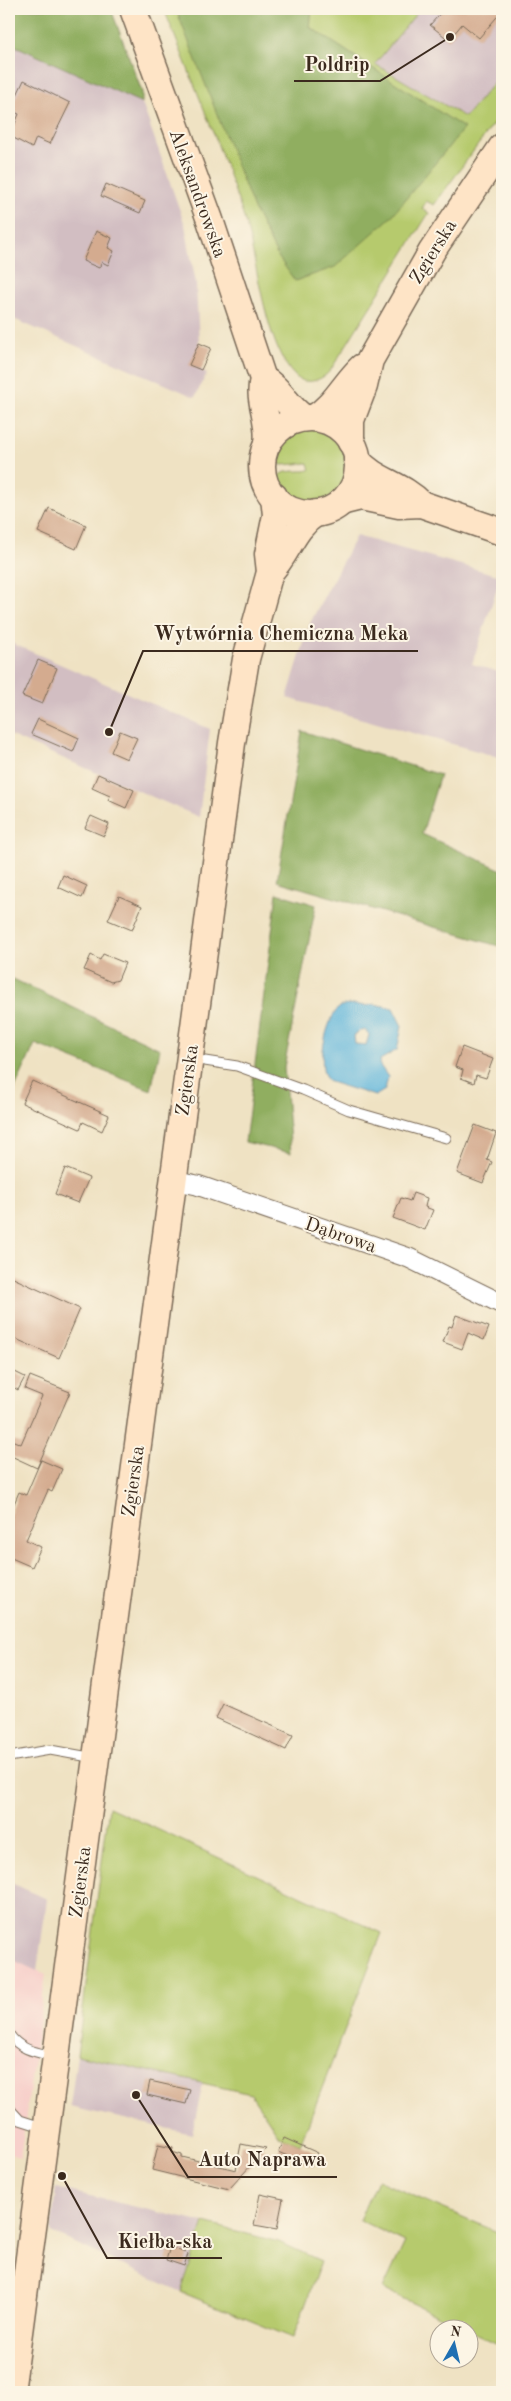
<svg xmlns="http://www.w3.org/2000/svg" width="511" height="2401" viewBox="0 0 511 2401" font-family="'Old Standard TT',serif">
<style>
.built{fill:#f7d0cb}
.industrial{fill:#d2bec2}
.green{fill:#b6ca6d;stroke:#787a46}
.forest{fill:#90ae60;stroke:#666c3f}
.water{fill:#5fb5db;stroke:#4d707c;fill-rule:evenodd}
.building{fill:#d4ab8f}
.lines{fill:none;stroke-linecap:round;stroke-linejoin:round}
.service-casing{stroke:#7a6a58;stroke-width:11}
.minor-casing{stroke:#7a6a58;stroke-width:21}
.secondary-casing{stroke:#7a6a58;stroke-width:29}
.service{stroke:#fff;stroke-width:9}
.minor{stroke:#fff;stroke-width:19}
.secondary{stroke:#fee4c6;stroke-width:26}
.labels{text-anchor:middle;stroke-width:4;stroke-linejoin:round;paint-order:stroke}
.street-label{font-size:19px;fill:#3b2a1e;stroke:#fcf5e5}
.leader{fill:none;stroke:#3b2a1e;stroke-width:2}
.callout-dot{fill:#3b2a1e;stroke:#fcf5e5;stroke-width:2}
.callout-label{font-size:20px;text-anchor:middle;font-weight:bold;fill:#3b2a1e;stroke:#fcf5e5;stroke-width:4;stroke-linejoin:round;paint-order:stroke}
</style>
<rect width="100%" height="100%" fill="#fcf5e5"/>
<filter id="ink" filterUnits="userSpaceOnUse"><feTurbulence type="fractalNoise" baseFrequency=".02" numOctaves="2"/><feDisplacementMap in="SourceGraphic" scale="10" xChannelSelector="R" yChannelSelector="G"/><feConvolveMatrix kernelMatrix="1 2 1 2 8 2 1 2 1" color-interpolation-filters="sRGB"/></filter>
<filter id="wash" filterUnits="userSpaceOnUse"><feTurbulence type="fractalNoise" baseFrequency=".0096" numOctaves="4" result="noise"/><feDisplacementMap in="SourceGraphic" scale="20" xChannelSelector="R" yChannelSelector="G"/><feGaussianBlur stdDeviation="1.12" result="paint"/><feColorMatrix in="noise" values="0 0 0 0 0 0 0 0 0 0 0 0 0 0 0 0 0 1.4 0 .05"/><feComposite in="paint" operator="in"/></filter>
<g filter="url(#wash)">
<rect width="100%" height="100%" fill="#efe2c3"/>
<path class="built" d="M9,1958l37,16 -26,184 -11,-5z"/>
<g class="industrial">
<path d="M420,9h82v64l-37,44 -91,-53z"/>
<path d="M9,43l133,60 43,122 11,59 3,59 12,5 -10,22 6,3 -12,24 -186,-80z"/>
<path d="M356,536l145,40 -29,88 30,9v85l-215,-60 23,-75z"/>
<path d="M9,642l201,87 -11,88 -190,-82z"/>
<path d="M9,1882l38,17 -10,72 -28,-13z"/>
<path d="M77,2055l126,28 -11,51 -122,-27z"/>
<path d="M56,2188l148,35 -23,69 -130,-60z"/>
</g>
<g class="green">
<path d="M164,9h256l-45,55 90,53 37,-44v39l-68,93 -8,-4 -4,8 7,4 -99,158c-8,9 -24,15 -34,6 -32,-30 -38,-119 -53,-162 -23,-69 -52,-138 -79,-206z"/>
<path d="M302,429c8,0 16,-1 23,2 30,14 28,59 -2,70 -25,9 -61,-20 -40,-28 8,-3 19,-1 27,-3l-2,-7 -26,2 -6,-3c-6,-16 13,-28 26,-33z"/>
<path d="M109,1807l273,126 -82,212 -21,-9 -28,-42 -174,-39z"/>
<path d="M377,2180l125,54v112l-119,-57 22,-47 -46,-22z"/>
<path d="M204,2223l75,19 42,19 -28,77 -112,-46z"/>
</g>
<g class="forest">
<path d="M9,9h102l31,83v11l-133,-60z"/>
<path d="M176,9h136l-2,18 154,101 -73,89 -56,50 -40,14 -18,-26 -23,-46z"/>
<path d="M302,731l138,44 -18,59 80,36v77l-225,-66z"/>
<path d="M277,893l39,12 -32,162 7,86 -46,-11z"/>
<path d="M9,977l151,72 -9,41 -116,-46 -26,58z"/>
</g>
<path class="water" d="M374,1004l19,4 9,18 -5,24 -17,10 -1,4 9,13 -3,13 -10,6 -45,-14c-16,-10 -4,-65 10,-75 10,-7 23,2 34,-3zM360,1030h5l4,5 -3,10 -11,-1 -1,-8z"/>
<g id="blocks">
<g class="building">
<path d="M444,9h58v2l-23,27 -17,-14 -13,16 -19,-15z"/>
<path d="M24,80l46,23 -20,41 -14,-6 -4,10 -22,-12 9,-22 -9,-4z"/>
<path d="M106,184l39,17 -5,12 -39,-17z"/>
<path d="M96,231l16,7 -4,10 6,3 -6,14 -6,-3 -3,6 -16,-7z"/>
<path d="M199,343l12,5 -10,22 -12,-5z"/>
<path d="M49,508l37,17 -10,24 -38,-17z"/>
<path d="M38,660l19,8 -15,36 -20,-8z"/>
<path d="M38,719l41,19 -6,14 -42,-18z"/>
<path d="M120,731l17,7 -10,21 -16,-7z"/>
<path d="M98,774l36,16 -8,18 -18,-8 2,-4 -18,-8z"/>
<path d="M91,816l18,8 -5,12 -19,-8z"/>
<path d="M63,875l24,11 -5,12 -24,-11z"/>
<path d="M119,896l23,10 -10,24 -24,-10z"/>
<path d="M103,954l22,9 -7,17 -7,2 -27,-12 7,-15 9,5z"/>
<path d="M462,1047l31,12 -7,19 -10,-3 -2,8 -13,-5 2,-8 -8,-3z"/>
<path d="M32,1081l77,34 -7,16 -19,-9 -3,7 -58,-26z"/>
<path d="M475,1125l21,8 -9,27 5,2 -9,21 -26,-10z"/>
<path d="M65,1168l24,10 -11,25 -23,-9z"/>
<path d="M413,1193l14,5 -2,9 8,3 -8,20 -32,-12 8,-20 9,3z"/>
<path d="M9,1276l71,33 -21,49 -50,-22z"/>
<path d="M456,1315l33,12 -5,13 -16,-7 -6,16 -19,-7 6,-16 3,1z"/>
<path d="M9,1369l16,8 -7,13 -9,-5z"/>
<path d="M30,1376l40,16 -33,76 -28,-13v-16l12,5 21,-48 -17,-7z"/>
<path d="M41,1460l21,9 -10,23 -4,-2 -22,50 15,7 -9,20 -23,-10v-41l10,-24 7,3z"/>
<path d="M223,1704l70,31 -7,15 -70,-32z"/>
<path d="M150,2081l40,9 -4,14 -39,-9z"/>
<path d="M284,2138l34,15 -7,13 -33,-14z"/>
<path d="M241,2144l25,5 -37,40 -77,-19 6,-25 15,3 -1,4 10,3v2l54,13z"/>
<path d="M260,2194l23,5 -6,30 -23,-4z"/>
<path d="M170,2247l18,7 -4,12 -18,-6z"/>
</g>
</g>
</g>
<g filter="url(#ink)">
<use href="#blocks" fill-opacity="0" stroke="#7a6a58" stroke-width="1"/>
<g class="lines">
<g class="service-casing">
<g id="service">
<path d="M192,1059l45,7 66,24 46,20 97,28"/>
<path d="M9,1757l41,-7 45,8"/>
<path d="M9,2034c11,16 26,18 44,22"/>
<path d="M9,2108l11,12 25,8"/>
</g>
</g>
<g class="minor-casing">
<path id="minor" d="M173,1180l24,5 212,73 93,46"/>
</g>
<g class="secondary-casing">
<g id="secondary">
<path d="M133,9l77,211 53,159c-6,22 8,41 4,65"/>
<path d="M263,379c18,10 24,28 41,39"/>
<path d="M314,418c21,-13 30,-34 48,-51"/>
<circle cx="310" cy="466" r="48"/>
<path d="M351,442v-22l13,-34 6,-26 62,-109 70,-104"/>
<path d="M357,460c18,21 45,24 64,44"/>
<path d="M341,502l20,-5 38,8 22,-1 81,28"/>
<path d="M270,572c19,-20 22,-43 46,-59"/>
<path d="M11,2392l221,-1649 14,-84 24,-87 -2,-18 8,-39 -2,-19"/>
</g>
</g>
<use href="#service" class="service"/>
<use href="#minor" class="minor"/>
<use href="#secondary" class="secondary"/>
</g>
</g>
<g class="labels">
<g class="street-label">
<text transform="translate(199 193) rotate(70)" y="7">Aleksandrowska</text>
<text transform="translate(432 251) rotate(-58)" y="7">Zgierska</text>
<text transform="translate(186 1080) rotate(-82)" y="7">Zgierska</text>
<text transform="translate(341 1234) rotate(19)" y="7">Dąbrowa</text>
<text transform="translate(132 1481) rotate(-82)" y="7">Zgierska</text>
<text transform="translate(79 1882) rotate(-83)" y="7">Zgierska</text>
</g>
</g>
<path class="leader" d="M450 37L380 81H294M109 732L143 651H418M136 2095L188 2177H337M62 2176L107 2258H222"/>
<g class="callout-dot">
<circle cx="450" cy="37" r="5"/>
<circle cx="109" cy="732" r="5"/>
<circle cx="136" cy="2095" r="5"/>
<circle cx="62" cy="2176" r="5"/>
</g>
<g class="callout-label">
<text x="337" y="71">Poldrip</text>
<text x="281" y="640">Wytwórnia Chemiczna Meka</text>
<text x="262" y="2166">Auto Naprawa</text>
<text x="165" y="2248">Kiełba-ska</text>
</g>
<rect width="511" height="2401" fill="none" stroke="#fcf5e5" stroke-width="30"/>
<g transform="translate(454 2344) rotate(8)"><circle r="24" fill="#fcf5e5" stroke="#afa495"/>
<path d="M0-4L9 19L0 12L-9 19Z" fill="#1f6fb2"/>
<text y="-8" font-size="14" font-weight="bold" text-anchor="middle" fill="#3b2a1e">N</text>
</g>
</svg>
